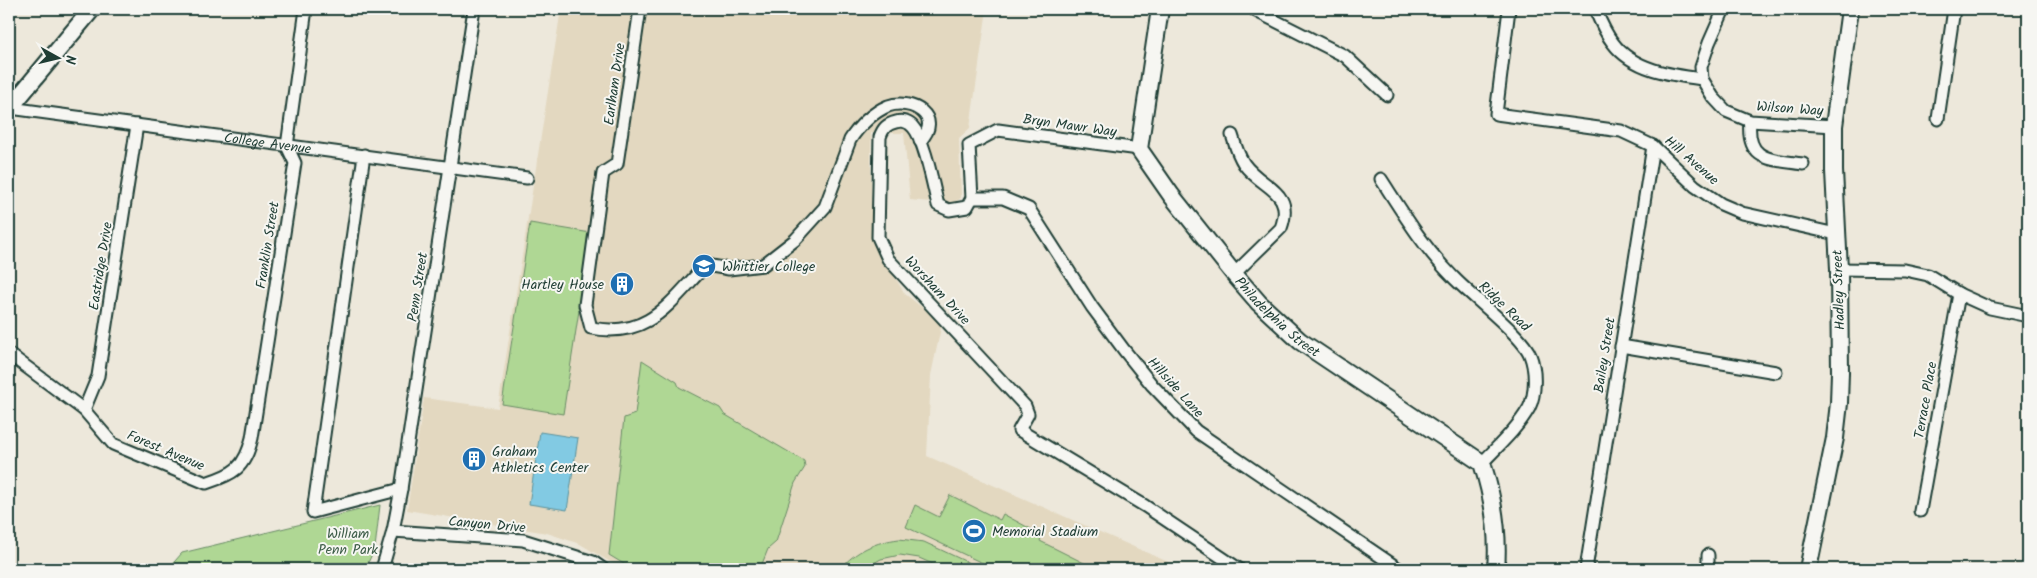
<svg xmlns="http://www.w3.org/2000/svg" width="2037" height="578" viewBox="0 0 2037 578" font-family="Kalam,sans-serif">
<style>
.built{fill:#e3d8c0}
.green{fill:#afd794;stroke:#678a64}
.water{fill:#82cae3;stroke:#5a929d}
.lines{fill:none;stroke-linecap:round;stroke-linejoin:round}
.street-casing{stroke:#1f3d34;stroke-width:15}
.secondary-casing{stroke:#1f3d34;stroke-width:20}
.street{stroke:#f6f6f2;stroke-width:11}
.secondary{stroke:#f6f6f2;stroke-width:16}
.labels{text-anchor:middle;stroke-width:4;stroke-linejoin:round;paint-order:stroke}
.street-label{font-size:14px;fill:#1f3d34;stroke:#f6f6f2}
.poi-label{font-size:14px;fill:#1f3d34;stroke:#f6f6f2;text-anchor:start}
.park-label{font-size:14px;fill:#3c5c47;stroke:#f6f6f2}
</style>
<rect width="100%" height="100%" fill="#ede8db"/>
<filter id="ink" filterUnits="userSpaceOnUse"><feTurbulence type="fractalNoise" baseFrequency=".02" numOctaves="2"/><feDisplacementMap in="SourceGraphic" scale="10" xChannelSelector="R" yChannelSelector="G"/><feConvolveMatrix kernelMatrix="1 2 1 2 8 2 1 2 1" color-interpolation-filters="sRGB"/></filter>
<g filter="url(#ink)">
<path class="built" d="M561,9h426l-17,119 -11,10 2,60 -9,6 -42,-4 -6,-67h-33v105l34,56 37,29 -11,52 -4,81 257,113h-562l-42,-25 -33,-11 -140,-23 17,-112 74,10z"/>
<g class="green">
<path d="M530,223l61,10 -28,181 -61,-10z"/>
<path d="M642,360l35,22 2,5 41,21 4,6 80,47 1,6 -10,16 -19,59 -8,7 -8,20h-128l-23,-14 15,-137 11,-4z"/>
<path d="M950,495l50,25 3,-6 39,21 -2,6 48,24 -2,4h-91l-89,-42 9,-22 24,12z"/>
<path d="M380,505l-5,43 -10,21h-197l14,-16z"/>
<path d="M899,539l25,3 58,27h-38l-25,-11 -19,-3 -19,4 -18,10h-23c16,-19 36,-27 59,-30z"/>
</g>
<path class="water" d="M540,432l38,6 -11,72 -38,-6z"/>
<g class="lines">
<g class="street-casing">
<g id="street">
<path d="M640,9l-23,155 -14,9 -18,132 6,23c58,11 78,-25 115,-63l23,4 34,-4 32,-25 30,-33 25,-67c8,-13 23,-28 38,-34 24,-8 56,11 32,35"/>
<path d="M1257,9l-1,2 89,45 42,39"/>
<path d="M1509,9l-13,105 125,17 32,15 42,40 26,18 21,9 94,21"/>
<path d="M1595,9c5,12 10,24 18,34 20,27 58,32 89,36"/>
<path d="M1724,9l-15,34 -8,24 1,12 11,18 13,14 24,10 84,5"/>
<path id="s1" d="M10,108l517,70"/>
<path d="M1938,119l16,-110"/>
<path d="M1750,121c-4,41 21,38 53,43"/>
<path d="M1232,135c3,10 6,20 12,29 18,25 51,26 37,64l-47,46"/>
<path d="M1139,149l-141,-19 -29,15 3,53 -5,9 -18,3 -11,-5c-5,-19 -13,-65 -25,-78 -4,-5 -11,-7 -17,-5 -9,2 -13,6 -16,15l-2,100 10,22 137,147 3,8 -9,16 126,76 94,63"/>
<path d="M364,155l-51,357 88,-23"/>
<path d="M1381,179c22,34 43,69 72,98 17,18 70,59 77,78 6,15 6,39 -1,53 -12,21 -30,37 -47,55"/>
<path d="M972,198h31l26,11 63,98 32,43 28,35 44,46 203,138"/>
<path d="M1839,269l66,1 23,5 31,19 31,14 38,8"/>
<path d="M1621,346l155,26"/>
<path d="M9,354l75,56 29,34 93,39c28,-9 39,-15 46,-45l43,-275 -8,-17 19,-137"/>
<path d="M84,410l14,-34 39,-251"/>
<path d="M1920,511l39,-217"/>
<path d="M393,531l130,9 70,22 10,7"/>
<path d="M382,569l11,-38 8,-42 73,-480"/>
<path d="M1586,569l67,-423"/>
<path d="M1708,569v-14"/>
</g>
</g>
<g class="secondary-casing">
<g id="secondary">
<path id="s2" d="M1160,9l-21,140 32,46 63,79 25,29 41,38 182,122c11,34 17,70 14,106"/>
<path d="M9,109l83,-100"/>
<path d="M1808,569l27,-131 4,-35 1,-31 -1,-103 -5,-98v-45l16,-117"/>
</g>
</g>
<use href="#street" class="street"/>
<use href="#secondary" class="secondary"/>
</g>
</g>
<defs>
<g id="university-disc" transform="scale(1.25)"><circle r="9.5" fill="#1f6fb2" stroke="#f6f6f2"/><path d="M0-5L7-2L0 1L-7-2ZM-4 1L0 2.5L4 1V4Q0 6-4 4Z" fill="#fff"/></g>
<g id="building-disc" transform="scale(1.25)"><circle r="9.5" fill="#1f6fb2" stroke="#f6f6f2"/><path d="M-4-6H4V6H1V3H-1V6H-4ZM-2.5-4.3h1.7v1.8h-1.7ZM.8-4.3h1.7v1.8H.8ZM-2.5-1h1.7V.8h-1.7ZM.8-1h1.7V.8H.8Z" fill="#fff"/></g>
<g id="stadium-disc" transform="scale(1.25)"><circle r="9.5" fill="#1f6fb2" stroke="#f6f6f2"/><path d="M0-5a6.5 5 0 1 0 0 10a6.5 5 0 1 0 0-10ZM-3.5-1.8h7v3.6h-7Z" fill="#fff"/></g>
</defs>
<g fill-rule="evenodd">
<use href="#university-disc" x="704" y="266"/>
<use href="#building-disc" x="622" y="284"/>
<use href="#building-disc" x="474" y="459"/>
<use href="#stadium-disc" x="974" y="531"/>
</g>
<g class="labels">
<g class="street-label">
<text transform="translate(614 84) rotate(-82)" y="5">Earlham Drive</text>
<text transform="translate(1790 108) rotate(4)" y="5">Wilson Way</text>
<text transform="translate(1070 125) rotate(8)" y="5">Bryn Mawr Way</text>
<text dy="5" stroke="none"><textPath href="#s1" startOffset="260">College Avenue</textPath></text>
<text transform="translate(1692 160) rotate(41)" y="5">Hill Avenue</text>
<text transform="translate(267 245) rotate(-81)" y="5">Franklin Street</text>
<text transform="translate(100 266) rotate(-81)" y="5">Eastridge Drive</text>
<text transform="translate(417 287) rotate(-81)" y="5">Penn Street</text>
<text transform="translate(938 290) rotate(47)" y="5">Worsham Drive</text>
<text transform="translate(1838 290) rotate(-92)" y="5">Hadley Street</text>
<text transform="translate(1505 306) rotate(44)" y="5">Ridge Road</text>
<text dy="5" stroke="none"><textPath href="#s2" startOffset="360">Philadelphia Street</textPath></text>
<text transform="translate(1604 355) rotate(-81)" y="5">Bailey Street</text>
<text transform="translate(1176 387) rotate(48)" y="5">Hillside Lane</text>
<text transform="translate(1925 400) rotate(-80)" y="5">Terrace Place</text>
<text transform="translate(166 450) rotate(23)" y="5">Forest Avenue</text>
<text transform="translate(487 524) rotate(5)" y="5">Canyon Drive</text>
</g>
<g class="poi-label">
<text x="722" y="271">Whittier College</text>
<text x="604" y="289" text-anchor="end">Hartley House</text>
<text x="492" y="456">Graham<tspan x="492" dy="16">Athletics Center</tspan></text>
<text x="992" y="536">Memorial Stadium</text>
</g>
<g class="park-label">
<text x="348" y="538">William<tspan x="348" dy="16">Penn Park</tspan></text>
</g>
</g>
<rect width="2037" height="578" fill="none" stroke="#f6f6f2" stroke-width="30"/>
<rect x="15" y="15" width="2007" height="548" fill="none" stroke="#1f3d34" stroke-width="2" filter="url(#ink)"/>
<g transform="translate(58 58) rotate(98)" stroke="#f6f6f2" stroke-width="4" paint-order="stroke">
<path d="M0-4L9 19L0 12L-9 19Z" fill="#1f3d34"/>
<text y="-8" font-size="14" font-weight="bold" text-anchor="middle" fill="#1f3d34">N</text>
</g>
</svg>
